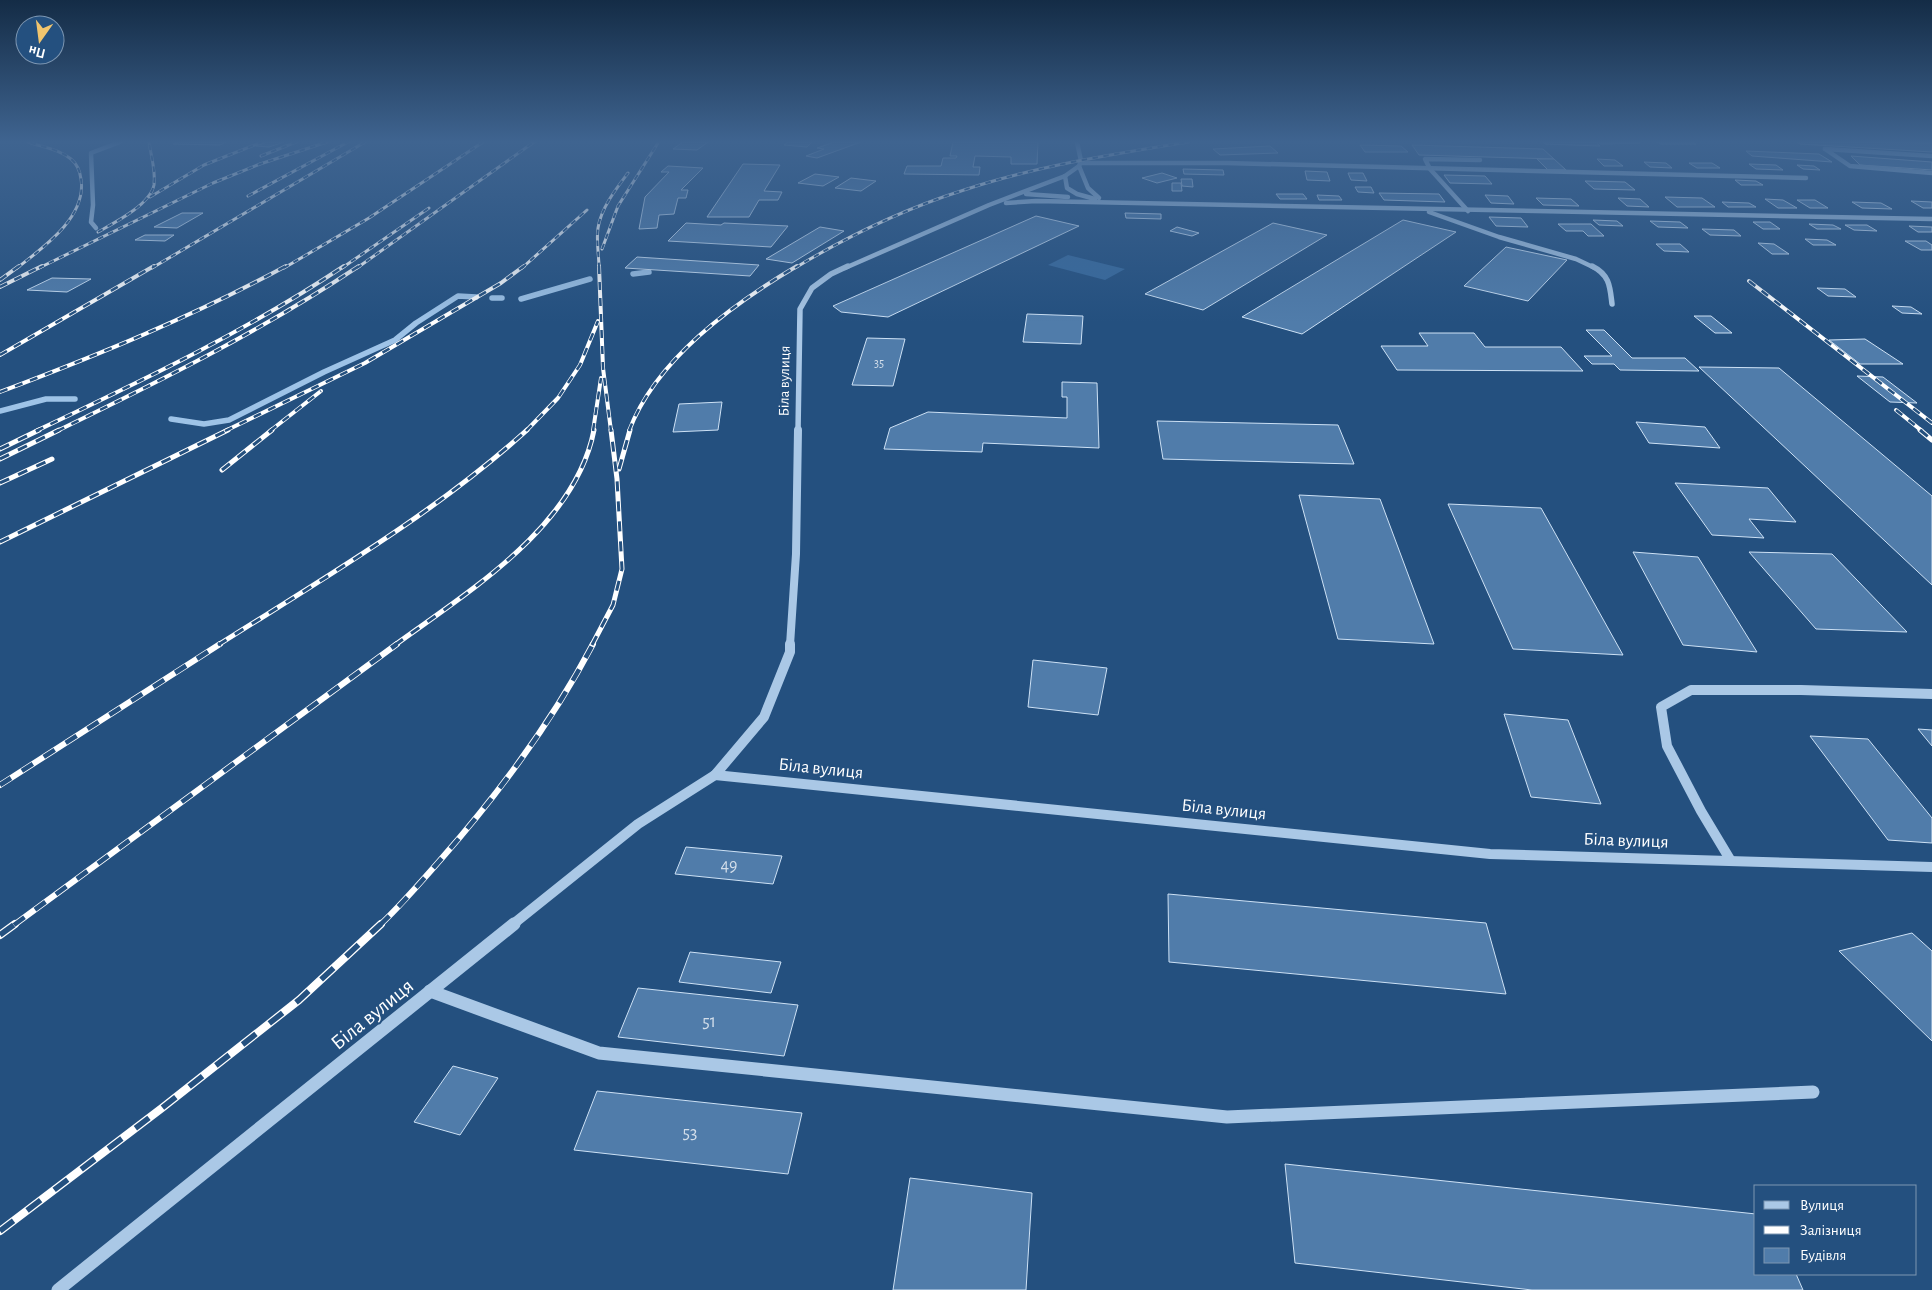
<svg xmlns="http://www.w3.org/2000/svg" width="1932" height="1290" viewBox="0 0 1932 1290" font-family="'Alegreya Sans',sans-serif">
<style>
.green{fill:#386a9d}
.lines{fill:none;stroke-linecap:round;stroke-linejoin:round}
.stream{stroke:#9ec3e7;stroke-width:5.5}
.building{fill:#507caa;stroke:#cde1f5}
.minor-far4{stroke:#aac8e6;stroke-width:4.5}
.minor-far3{stroke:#aac8e6;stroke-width:5.5}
.minor-far2{stroke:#aac8e6;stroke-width:8}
.minor-far1{stroke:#aac8e6;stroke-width:10}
.minor{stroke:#aac8e6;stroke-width:13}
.rail-far4-casing{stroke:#fff;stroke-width:3}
.rail-far3-casing{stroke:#fff;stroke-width:4}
.rail-far2-casing{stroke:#fff;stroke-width:5}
.rail-far1-casing{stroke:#fff;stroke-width:6}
.rail-casing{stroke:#fff;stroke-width:8}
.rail-far4{stroke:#24507f;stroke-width:2;stroke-dasharray:5.5;stroke-linecap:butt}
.rail-far3{stroke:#24507f;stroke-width:2.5;stroke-dasharray:8;stroke-linecap:butt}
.rail-far2{stroke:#24507f;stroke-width:3;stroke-dasharray:10;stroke-linecap:butt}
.rail-far1{stroke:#24507f;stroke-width:4.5;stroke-dasharray:13;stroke-linecap:butt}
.rail{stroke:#24507f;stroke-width:5.5;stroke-dasharray:17;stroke-linecap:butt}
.labels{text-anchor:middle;stroke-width:4;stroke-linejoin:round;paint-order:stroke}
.far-number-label{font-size:12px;fill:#d3deea}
.far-street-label{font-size:15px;fill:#fff;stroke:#24507f}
.street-label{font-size:18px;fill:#fff;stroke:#24507f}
.near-number-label{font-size:18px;fill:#d3deea}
.near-street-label{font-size:21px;fill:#fff;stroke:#24507f}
</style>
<rect width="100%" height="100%" fill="#24507f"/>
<path class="green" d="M1068,255l57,14 -20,11 -57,-15z"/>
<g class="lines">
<g class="stream">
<path d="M633,274l16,-2"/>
<path d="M492,298h10"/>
<path d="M521,299l69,-20"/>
<path d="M0,411l46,-12h29"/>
<path d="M171,419l33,5 25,-4 95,-48 71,-32 21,-17 42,-27 18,1"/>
</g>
</g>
<g class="building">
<path d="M177,142h49l-6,3 -47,-1z"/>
<path d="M267,142h17l-15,5 -13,-1z"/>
<path d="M683,142h25l-11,8 -24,-1z"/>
<path d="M788,142h24l-5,5 -23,-2z"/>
<path d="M834,142h27l-44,16 -11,-2 18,-7 -7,-1z"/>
<path d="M953,142h85l-1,22h-26v-7l-36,-1 -2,11h7l-1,8 -75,-1 3,-8h34l2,-8h13l1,-2h-7z"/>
<path d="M1543,142h53l4,4 -55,-2z"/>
<path d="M1597,142h40l3,1 -39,1z"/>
<path d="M1657,142h35l4,2h-35z"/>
<path d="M1797,142l135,1v9l-132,-8z"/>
<path d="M1360,145l41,1 7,6h-43z"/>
<path d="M1412,145l131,4 11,10 -135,-4z"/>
<path d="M1270,146l8,7 -58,2 -7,-6z"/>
<path d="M1746,151l73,3 13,8 -80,-6z"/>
<path d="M1851,156l81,6v8l-72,-5z"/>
<path d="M1537,159h17l12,11h-18z"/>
<path d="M1597,159l18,1 8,6h-19z"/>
<path d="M1644,162l22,1 6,5 -22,-1z"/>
<path d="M1689,163h23l8,5h-23z"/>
<path d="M743,164l37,1 -16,26 18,1 -4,8h-19l-10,17h-42z"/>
<path d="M1749,164l27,1 7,5 -27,-1z"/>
<path d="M1797,165l17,1 6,4 -17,-1z"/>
<path d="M668,166l35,2 -22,22h7l-2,8h-8l-4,16 -15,1 -2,13 -18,1 6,-32 24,-25h-8z"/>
<path d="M1183,169l40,1 1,5 -40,-1z"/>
<path d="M1305,171l22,1 3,9 -23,-1z"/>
<path d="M1162,173l15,5 -20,5 -15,-5z"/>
<path d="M1348,173h15l4,8 -16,-1z"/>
<path d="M815,174l24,3 -16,9 -25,-3z"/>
<path d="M1444,175l41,1 7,8 -42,-1z"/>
<path d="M851,178l25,3 -15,10 -26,-3z"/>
<path d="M1181,179h11l1,8 -11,-1z"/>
<path d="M1735,180l21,1 7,4h-22z"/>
<path d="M1585,181l40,1 10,8 -41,-1z"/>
<path d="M1172,183h9l1,8h-10z"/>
<path d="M1355,187h16l3,6 -16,-1z"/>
<path d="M1379,193l60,1 6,8 -61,-2z"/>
<path d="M1276,194h27l4,5h-27z"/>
<path d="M1317,195l22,1 3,4h-23z"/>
<path d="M1485,195l23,1 6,8 -23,-1z"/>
<path d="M1665,197l37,1 13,9h-38z"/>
<path d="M1536,198l35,1 8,7 -36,-1z"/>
<path d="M1618,198l22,1 9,8 -22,-1z"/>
<path d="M1765,199l18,1 14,8h-19z"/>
<path d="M1797,200h18l13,8h-18z"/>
<path d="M1911,201l21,1v6h-9z"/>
<path d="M1722,202l27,1 7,4h-28z"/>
<path d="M1852,202l29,1 11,6 -30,-1z"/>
<path d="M182,213h21l-26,15 -23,-1z"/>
<path d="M1125,213l36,1v5l-35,-1z"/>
<path d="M1036,216l43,10 -191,91 -47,-5 -8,-6z"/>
<path d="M1489,217l32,1 7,9 -32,-1z"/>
<path d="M1403,220l53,12 -154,102 -60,-17z"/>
<path d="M1593,220l24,1 6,5 -24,-1z"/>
<path d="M1650,221l30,1 8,6 -30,-1z"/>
<path d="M1753,222h17l10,7h-17z"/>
<path d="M686,223l35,2 3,-2 64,3 -17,21 -103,-6z"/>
<path d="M1273,223l54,12 -124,75 -58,-16z"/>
<path d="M1558,224h33l13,12h-16l-5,-5h-17z"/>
<path d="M1809,224l24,1 8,4h-24z"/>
<path d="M1845,225h22l10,6 -23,-1z"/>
<path d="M1909,226l23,1v5h-14z"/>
<path d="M820,227l24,4 -52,32 -26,-4z"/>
<path d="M1177,227l22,6 -7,3 -22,-5z"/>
<path d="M1702,229l32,1 7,6 -31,-1z"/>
<path d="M145,235h29l-9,6 -30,-1z"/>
<path d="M1805,239l22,1 9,5h-23z"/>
<path d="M1905,241h21l6,4v5h-11z"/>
<path d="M1758,243l16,1 15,10h-17z"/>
<path d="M1656,244h24l9,8 -25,-1z"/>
<path d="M1506,247l61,13 -39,41 -64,-15z"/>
<path d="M637,257l122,8 -9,11 -125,-8z"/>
<path d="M52,278l39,1 -24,13 -40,-2z"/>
<path d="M1817,288l28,1 11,8 -28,-1z"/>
<path d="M1892,306l19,1 11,7 -20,-1z"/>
<path d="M1027,314l56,2 -2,28 -58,-2z"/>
<path d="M1694,316h17l21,17h-17z"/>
<path d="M1586,330h18l28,28h53l14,13 -79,-1 -6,-6h-22l-8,-8h28z"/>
<path d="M1419,333h55l11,14h76l22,24 -186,-1 -16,-24h47z"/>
<path d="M867,338l38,1 -12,47 -41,-1z"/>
<path d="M1865,339l38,25h-43l-31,-24z"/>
<path d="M1699,367l80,1 153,128v89z"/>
<path d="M1857,376l26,1 34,26 -27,-1z"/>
<path d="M1062,382l35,1 2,65 -116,-5 -1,9 -98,-3 6,-21 38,-16 139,6v-21h-5z"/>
<path d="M722,402l-4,28 -45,2 6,-28z"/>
<path d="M1157,421l181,4 16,39 -191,-5z"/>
<path d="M1636,422l69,5 15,21 -71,-5z"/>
<path d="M1675,483l93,5 28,34 -47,-3 15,19 -52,-3z"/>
<path d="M1299,495l81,4 54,145 -96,-5z"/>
<path d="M1448,504l93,4 82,147 -110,-6z"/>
<path d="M1633,552l65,5 59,95 -74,-7z"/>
<path d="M1749,552l83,2 75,78 -91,-3z"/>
<path d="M1033,660l74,8 -9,47 -70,-8z"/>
<path d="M1504,714l64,6 33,84 -70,-7z"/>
<path d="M1918,729l14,1v16z"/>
<path d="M1810,736l58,3 64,79v25l-44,-3z"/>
<path d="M686,847l96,9 -9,28 -98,-10z"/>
<path d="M1168,894l318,29 20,71 -337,-32z"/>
<path d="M1912,933l20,18v90l-93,-90z"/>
<path d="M690,952l91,10 -10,31 -92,-11z"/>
<path d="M638,988l160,17 -14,51 -166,-19z"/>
<path d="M453,1066l45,12 -38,57 -46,-13z"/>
<path d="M597,1091l205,22 -14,61 -214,-24z"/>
<path d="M1285,1164l471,50v60h40l7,16h-271l-237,-27z"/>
<path d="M910,1178l122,15 -6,97h-133z"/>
</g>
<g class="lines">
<g class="minor-far4">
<path d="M1825,149l25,17 82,7"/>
<path d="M1825,149l107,7"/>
<path d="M1080,163h147l579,15"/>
<path d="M1079,166l9,22 11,10"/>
<path d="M1065,176l2,12 10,6 18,5"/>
<path d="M1026,194l42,3"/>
<path d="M1006,203l30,-2 896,18"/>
<path d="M1468,211l-38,-42 -5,-10 55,1"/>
<path d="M1429,212l70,25 77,22 19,9"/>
<path d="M96,228l-5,-6 2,-17 -2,-52 29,-11"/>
<path d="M845,268l144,-63 76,-29 14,-10 2,-5 -4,-19"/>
</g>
<g class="minor-far3">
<path d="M1592,266c18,9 18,21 20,38"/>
<path d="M798,431l2,-122 12,-21 19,-14 17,-8"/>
</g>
<path class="minor-far2" d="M790,645l6,-91 2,-124"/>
<g class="minor-far1">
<path d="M715,775l775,79 442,13"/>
<path d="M1731,861l-30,-50 -34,-65 -6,-39 30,-17h110l131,4"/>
<path d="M512,925l126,-101 77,-49 49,-58 26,-65v-8"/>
</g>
<g class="minor">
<path d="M430,991l169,62 628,64 586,-25"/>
<path d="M58,1290l456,-366"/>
</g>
<g class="rail-far4-casing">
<g id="rail-far4">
<path d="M261,156l35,-14"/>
<path d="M248,196l100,-54"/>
<path d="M150,197l54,-32 58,-23"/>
<path d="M98,232c16,-9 52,-27 56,-47 2,-14 -3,-29 -5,-43"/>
<path d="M602,249l16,-43 40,-63"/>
<path d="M17,268c27,-21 70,-51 64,-89 -1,-8 -4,-15 -10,-20 -12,-10 -29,-12 -43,-17"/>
<path d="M39,268l174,-85 47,-19 67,-22"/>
<path d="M152,268l213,-126"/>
<path d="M284,268l85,-50 114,-76"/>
<path d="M342,268l87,-60"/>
<path d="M357,268l177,-126"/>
<path d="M522,268l65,-58"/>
<path d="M599,268c0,-13 -3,-27 -1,-40 3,-20 18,-39 30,-55"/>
<path d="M795,268c51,-31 112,-60 169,-78 73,-24 149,-36 224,-48"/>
</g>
</g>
<g class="rail-far3-casing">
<g id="rail-far3">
<path d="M599,266l4,102 8,63"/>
<path d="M0,280l19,-14"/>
<path d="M1749,281l183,142"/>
<path d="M0,287l42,-21"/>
<path d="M0,355l154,-89"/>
<path d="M0,392c98,-37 194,-76 286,-126"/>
<path d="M1896,410l26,21"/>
<path d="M36,431c105,-50 211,-100 308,-165"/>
<path d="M57,431c103,-50 206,-101 302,-165"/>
<path d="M225,431l140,-68 136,-80 23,-17"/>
<path d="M270,431l51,-40"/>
<path d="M526,431l32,-33 22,-33 18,-44"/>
<path d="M593,431l8,-53"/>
<path d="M629,431c27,-72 104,-127 168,-165"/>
</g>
</g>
<g class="rail-far2-casing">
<g id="rail-far2">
<path d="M1920,430l12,10"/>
<path d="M0,449l39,-19"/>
<path d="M0,459l59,-29"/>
<path d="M619,469l11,-39"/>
<path d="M222,470l50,-40"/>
<path d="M0,483l52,-24"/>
<path d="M0,542l228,-112"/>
<path d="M218,645c106,-67 216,-131 309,-215"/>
<path d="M395,645c74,-54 180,-118 199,-215"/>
<path d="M592,645l21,-40 9,-36 -5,-90 -6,-49"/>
</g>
</g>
<g class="rail-far1-casing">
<g id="rail-far1">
<path d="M0,785l220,-141"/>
<path d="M14,925l383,-281"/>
<path d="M380,925c22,-21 42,-44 62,-67 57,-65 110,-136 151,-214"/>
</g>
</g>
<g class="rail-casing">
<g id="rail">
<path d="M0,935l15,-11"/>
<path d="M0,1231l162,-123 137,-108 82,-76"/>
</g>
</g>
<use href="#rail-far4" class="rail-far4"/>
<use href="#rail-far3" class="rail-far3"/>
<use href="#rail-far2" class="rail-far2"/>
<use href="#rail-far1" class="rail-far1"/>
<use href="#rail" class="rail"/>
</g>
<linearGradient id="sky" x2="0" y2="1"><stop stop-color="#142c46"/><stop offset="0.44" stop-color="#3f6490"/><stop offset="1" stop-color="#3f6490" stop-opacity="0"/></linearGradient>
<rect width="1932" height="322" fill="url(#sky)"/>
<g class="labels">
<g class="far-number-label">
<text x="879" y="367">35</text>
</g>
<g class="far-street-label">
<text transform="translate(784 381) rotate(-89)" y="5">Біла вулиця</text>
</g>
<g class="street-label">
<text transform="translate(821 768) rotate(6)" y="6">Біла вулиця</text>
<text transform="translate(1224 809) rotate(6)" y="6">Біла вулиця</text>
<text transform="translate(1626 840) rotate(2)" y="6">Біла вулиця</text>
</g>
<g class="near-number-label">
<text x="729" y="871">49</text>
<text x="709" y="1027">51</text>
<text x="690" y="1138">53</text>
</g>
<g class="near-street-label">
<text transform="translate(372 1014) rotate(-39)" y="7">Біла вулиця</text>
</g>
</g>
<rect x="1754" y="1185" width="162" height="90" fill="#24507f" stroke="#7c96b2"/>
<rect x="1764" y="1201" width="25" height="8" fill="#aac8e6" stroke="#7c96b2"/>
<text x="1800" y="1210" font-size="15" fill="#ffffff">Вулиця</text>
<rect x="1764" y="1226" width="25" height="8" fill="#ffffff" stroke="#7c96b2"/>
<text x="1800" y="1235" font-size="15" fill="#ffffff">Залізниця</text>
<rect x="1764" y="1248" width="25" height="15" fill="#507caa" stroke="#7c96b2"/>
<text x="1800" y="1260" font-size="15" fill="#ffffff">Будівля</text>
<g transform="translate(40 40) rotate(194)"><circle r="24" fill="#24507f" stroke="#7c96b2"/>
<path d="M0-4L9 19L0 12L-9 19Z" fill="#f1c56e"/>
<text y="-8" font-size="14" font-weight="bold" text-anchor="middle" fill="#ffffff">Пн</text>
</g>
</svg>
